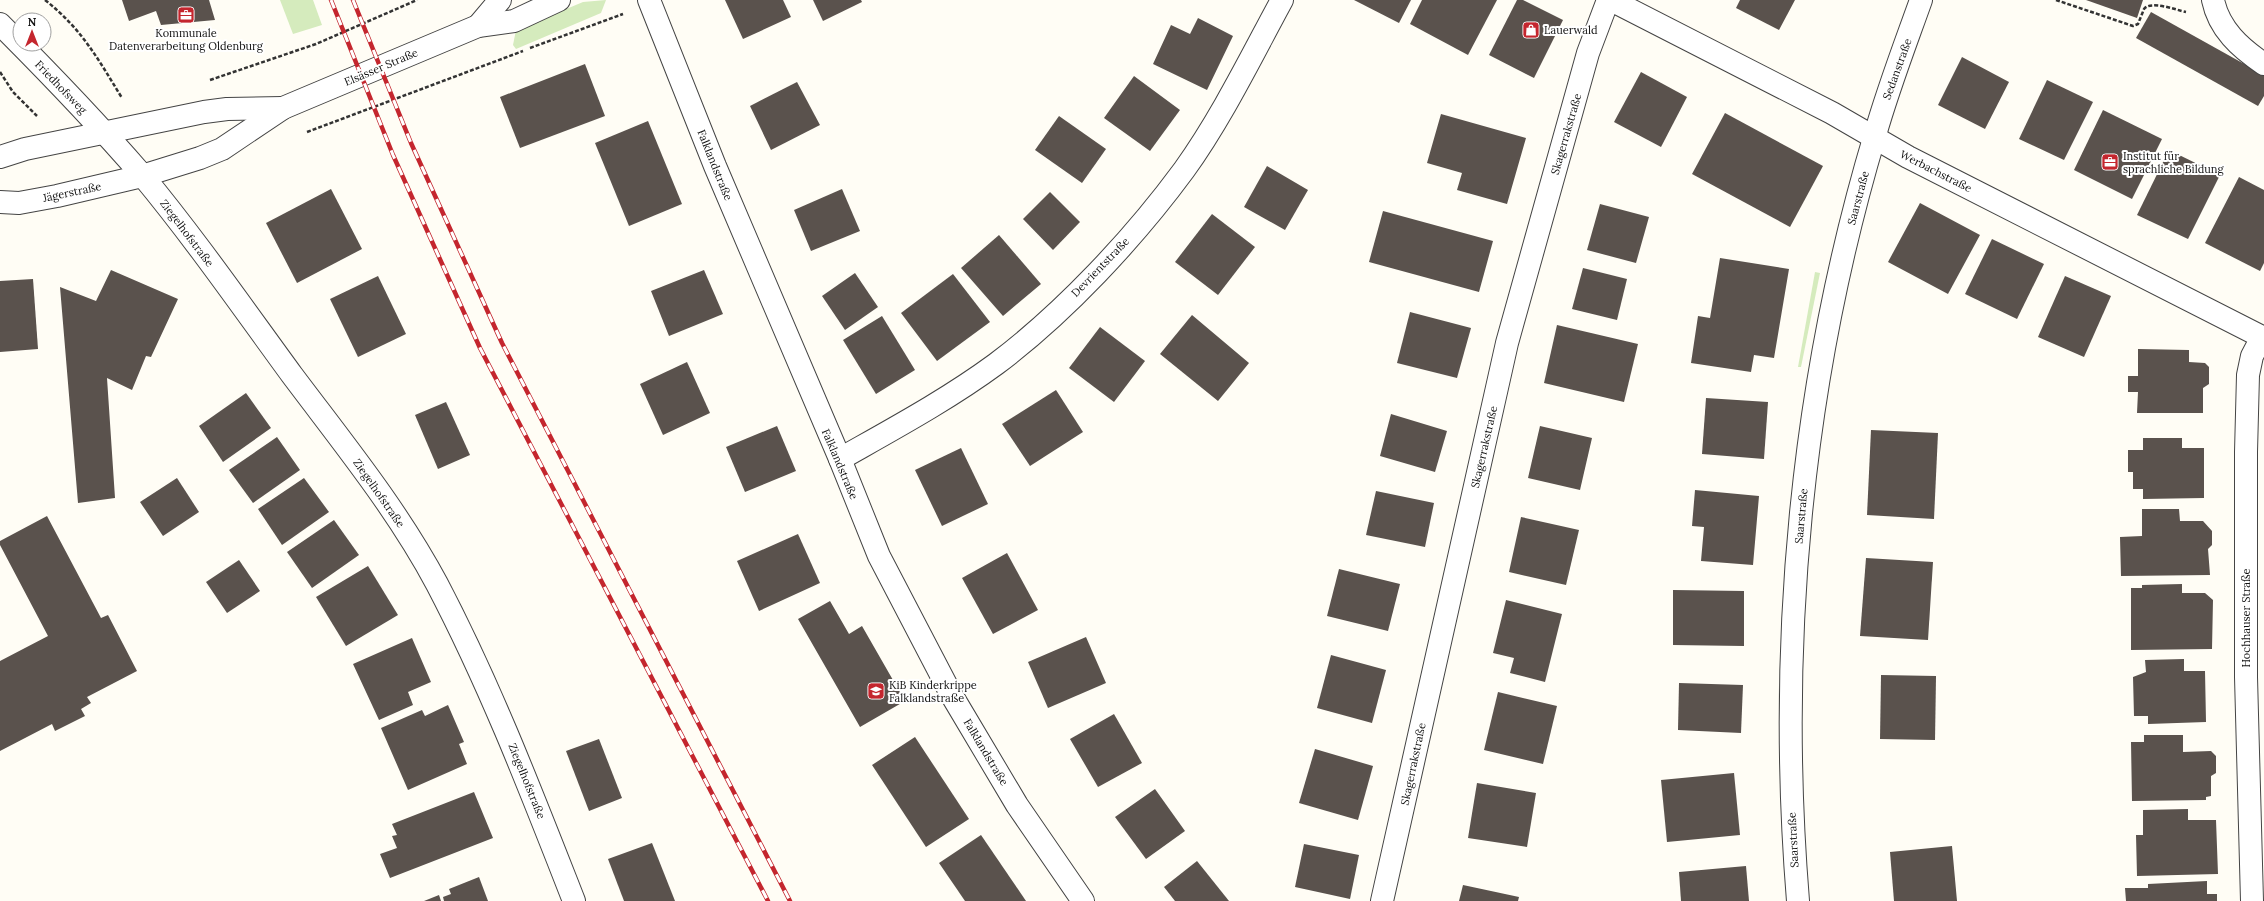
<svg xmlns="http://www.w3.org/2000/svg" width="2264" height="901" viewBox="0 0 2264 901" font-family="Lora,serif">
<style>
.green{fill:#d5ebbd}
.building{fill:#5a524d}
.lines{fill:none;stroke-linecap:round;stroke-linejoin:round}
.minor-casing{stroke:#444;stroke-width:24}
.path{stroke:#333;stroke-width:2.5;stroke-dasharray:4 2;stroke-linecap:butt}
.minor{stroke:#fff;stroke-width:22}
.rail-casing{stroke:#c4262e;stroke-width:4.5}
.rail{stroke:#fff;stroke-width:3;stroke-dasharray:9;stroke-linecap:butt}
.labels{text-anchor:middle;stroke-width:4;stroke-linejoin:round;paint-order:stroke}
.poi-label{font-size:11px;fill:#111;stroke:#fff;text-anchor:start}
.street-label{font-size:11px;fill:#111;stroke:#fff}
</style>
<rect width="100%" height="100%" fill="#fffdf5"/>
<g class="green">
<path d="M280,0h33l9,25 -29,9z"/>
<path d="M606,0l-5,13 -85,36 -3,-4 3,-15 67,-28z"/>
<path d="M1815,272l5,1 -19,94h-3z"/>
</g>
<g class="building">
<path d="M122,0h87l6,20 -54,5 -5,-14 -27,10z"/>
<path d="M725,0h58l8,17 -48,22z"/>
<path d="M813,0h48l1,2 -39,19z"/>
<path d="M1354,0h57l-12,23z"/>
<path d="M1422,0h75l-29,55 -58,-31z"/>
<path d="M1517,0h6l40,20 -29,58 -45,-23z"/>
<path d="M1740,0h55l-16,30 -43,-22z"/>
<path d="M2086,0h57l-6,18z"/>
<path d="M2151,12l113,63v21l-6,10 -122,-68z"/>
<path d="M1198,18l35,18 -26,54 -54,-26 18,-39 19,9z"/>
<path d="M1962,57l47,25 -24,47 -47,-24z"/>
<path d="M585,64l20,52 -85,32 -20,-51z"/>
<path d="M1641,72l46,25 -26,50 -47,-25z"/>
<path d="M1134,76l46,34 -30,41 -46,-33z"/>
<path d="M2047,80l46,22 -29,58 -45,-21z"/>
<path d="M797,82l23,43 -49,25 -21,-44z"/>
<path d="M2103,110l59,29 -30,60 -58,-29z"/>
<path d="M1725,113l98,53 -33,61 -98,-53z"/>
<path d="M1441,114l85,24 -19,66 -50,-14 5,-17 -35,-10z"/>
<path d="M1059,116l47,33 -24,34 -47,-33z"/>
<path d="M648,121l34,83 -53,22 -34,-83z"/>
<path d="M2169,150l51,25 -32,64 -51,-24z"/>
<path d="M1267,166l41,24 -23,40 -41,-23z"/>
<path d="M2239,177l25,13v73l-4,8 -55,-28z"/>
<path d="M331,189l31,60 -65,34 -31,-60z"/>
<path d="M842,189l18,42 -49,20 -17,-41z"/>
<path d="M1050,192l30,30 -27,28 -30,-31z"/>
<path d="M1920,203l60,32 -32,59 -60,-32z"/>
<path d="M1600,204l49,13 -13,46 -49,-13z"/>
<path d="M1383,211l110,30 -14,51 -110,-30z"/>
<path d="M1212,214l43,33 -37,48 -43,-33z"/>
<path d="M999,235l42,49 -38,32 -42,-48z"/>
<path d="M1992,239l52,25 -27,55 -52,-25z"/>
<path d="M1720,258l69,11 -15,89 -20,-3 -3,17 -60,-9 7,-47 12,2z"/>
<path d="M1583,268l44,11 -10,41 -45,-11z"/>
<path d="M111,270l67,29 -27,58 -5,-1 -14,34 -25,-12 8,120 -37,5 -18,-216 36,14z"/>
<path d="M704,270l19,44 -54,22 -18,-45z"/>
<path d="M855,273l23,34 -33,23 -23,-34z"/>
<path d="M953,274l37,48 -53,39 -36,-48z"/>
<path d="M378,276l28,58 -48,23 -28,-58z"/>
<path d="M2065,276l46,20 -27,61 -46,-20z"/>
<path d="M33,279l5,70 -38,3v-71z"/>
<path d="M1410,312l61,16 -14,50 -60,-15z"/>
<path d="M1192,315l57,48 -31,38 -58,-47z"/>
<path d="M882,316l33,54 -39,24 -33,-54z"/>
<path d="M1557,325l81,19 -14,58 -80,-19z"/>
<path d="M1100,327l45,34 -31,41 -45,-34z"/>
<path d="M2138,349l51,1v12l16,1 4,4v17l-6,4v25h-66l1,-21h-10v-16h10z"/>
<path d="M687,362l23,51 -47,22 -23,-51z"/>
<path d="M1056,390l27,42 -53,34 -28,-42z"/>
<path d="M246,393l25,35 -48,34 -24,-36z"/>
<path d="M1706,398l62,4 -4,57 -62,-5z"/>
<path d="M446,402l24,53 -32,14 -23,-54z"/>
<path d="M1391,414l56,17 -12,41 -55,-16z"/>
<path d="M777,426l19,45 -51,21 -19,-45z"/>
<path d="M1540,426l52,12 -12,52 -52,-12z"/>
<path d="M1871,430l67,3 -4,86 -67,-4z"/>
<path d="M277,437l23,33 -47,33 -24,-33z"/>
<path d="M2143,438h39v10h22v50l-61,1v-10h-10v-17h-5v-22h15z"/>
<path d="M961,448l27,56 -46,22 -27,-56z"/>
<path d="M177,478l22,34 -36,24 -23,-34z"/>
<path d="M304,478l25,34 -47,33 -24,-36z"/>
<path d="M1695,490l64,6 -6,69 -52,-4 3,-34 -12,-1z"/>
<path d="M1376,491l58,12 -9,44 -59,-12z"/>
<path d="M2142,509h37l1,12h23l9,10v14l-4,4 2,26 -89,1 -1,-39 22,-1z"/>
<path d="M47,516l54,102 7,-3 29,56 -50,26 4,6 -10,6 4,7 -30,15 -3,-7 -52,27v-90l48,-25 -48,-91v-4z"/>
<path d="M1521,517l58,13 -13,55 -57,-13z"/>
<path d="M334,520l25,35 -47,33 -25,-36z"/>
<path d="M798,534l22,49 -61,28 -22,-50z"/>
<path d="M1007,553l31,57 -45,24 -31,-56z"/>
<path d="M1866,558l67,4 -5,78 -68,-4z"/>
<path d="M239,560l21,31 -33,22 -21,-31z"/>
<path d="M368,566l30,49 -52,31 -30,-49z"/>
<path d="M1339,569l61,15 -12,47 -61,-15z"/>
<path d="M2182,584v9h23l8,7 -1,49 -81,1v-62h11v-3z"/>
<path d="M1673,590l71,1v55l-71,-1z"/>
<path d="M1506,600l56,14 -17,68 -35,-9 4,-15 -21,-5z"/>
<path d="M830,601l19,33 13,-8 43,75 -45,26 -62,-108z"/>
<path d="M1086,637l20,46 -58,25 -20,-46z"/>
<path d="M412,638l19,44 -23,10 5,13 -34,15 -26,-56z"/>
<path d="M1331,655l55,15 -14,53 -55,-15z"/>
<path d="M2184,659v12h21l1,51 -58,2v-8h-14l-1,-39 13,-5 -1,-12z"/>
<path d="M1881,675l55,1 -1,64 -55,-1z"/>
<path d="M1679,683l64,2 -2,48 -63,-3z"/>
<path d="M1498,692l59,14 -14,58 -59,-14z"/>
<path d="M448,705l16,37 -5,2 8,20 -59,26 -27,-62 41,-18 3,6z"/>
<path d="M1114,714l28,49 -44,24 -28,-48z"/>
<path d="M2144,735h39v17l28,-1 5,5v17l-5,3v20l-5,1v3l-74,1 -1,-59h13z"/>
<path d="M915,737l54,82 -43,28 -54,-82z"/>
<path d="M599,739l23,59 -33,13 -23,-60z"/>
<path d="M1315,749l58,17 -15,54 -59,-17z"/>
<path d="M1734,773l6,62 -73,7 -6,-62z"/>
<path d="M1477,783l59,10 -9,54 -59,-9z"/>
<path d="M1155,789l30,42 -39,28 -31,-42z"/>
<path d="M474,792l19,46 -103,40 -10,-24 17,-6 -5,-12 5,-1 -5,-11z"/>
<path d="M2188,809v11h28l2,54 -81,2 -1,-41h7v-25z"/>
<path d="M981,835l45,66h-61l-26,-38z"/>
<path d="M652,843l23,58h-51l-16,-42z"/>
<path d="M1304,844l55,11 -9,44 -55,-12z"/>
<path d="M1952,846l5,55h-63l-4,-49z"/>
<path d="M1197,861l32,40h-54l-11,-14z"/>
<path d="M1746,866l3,35h-68l-2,-29z"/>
<path d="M479,877l9,24h-44l-1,-4 8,-3 -2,-5z"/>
<path d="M2207,881v13h10v7h-91l-1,-13h23v-4z"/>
<path d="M1463,885l56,12 -1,4h-59z"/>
<path d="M439,895l2,6h-17z"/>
</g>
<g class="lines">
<g class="minor-casing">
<g id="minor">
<path d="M649,0l66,166 125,293 39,97 72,138 66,111 66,96"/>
<path d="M1611,0l221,113 76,44 356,181"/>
<path d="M2213,0c6,29 27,48 51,64"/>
<path d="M0,24c49,49 97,99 142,151 53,64 101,133 150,200 51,68 105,134 145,209 54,103 95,210 137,317"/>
<path d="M478,26l22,-26"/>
<path d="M0,157l25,-8 179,-37 23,-3 56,-1"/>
<path d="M0,202l19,1 38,-7 85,-20 58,-18 22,-9 61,-41 195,-82 36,-5 45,-21"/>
<path d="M840,459c53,-30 107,-59 156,-95 68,-51 138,-126 188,-194 38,-53 67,-113 98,-170"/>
<path d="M1382,901l125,-558 81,-290 20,-53"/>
<path d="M1798,901c-21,-257 3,-519 77,-766 13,-46 30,-90 46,-135"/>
<path d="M2252,901l-6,-224v-225l2,-77 4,-19 10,-19"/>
</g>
</g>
<g class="path">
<path d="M45,0c37,29 53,59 77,98"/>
<path d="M2056,0l77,26 5,-2c2,-5 4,-10 6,-15 7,-9 32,1 42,3"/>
<path d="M530,48l93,-34"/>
<path d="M0,72l13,20 24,24"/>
<path d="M210,80l106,-36 101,-44"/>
<path d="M307,132l216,-81"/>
</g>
<use href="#minor" class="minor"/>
<g class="rail-casing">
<g id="rail">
<path d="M331,0l62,155 87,193 288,553"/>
<path d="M353,0l58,143 91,200 288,558"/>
</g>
</g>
<use href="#rail" class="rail"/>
</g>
<defs>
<g id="office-square" transform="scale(0.9)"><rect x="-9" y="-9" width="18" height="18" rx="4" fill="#c4262e" stroke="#fff"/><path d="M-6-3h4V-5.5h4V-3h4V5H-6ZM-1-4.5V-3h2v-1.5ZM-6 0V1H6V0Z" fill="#fff"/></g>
<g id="shop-square" transform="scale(0.9)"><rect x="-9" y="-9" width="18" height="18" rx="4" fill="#c4262e" stroke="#fff"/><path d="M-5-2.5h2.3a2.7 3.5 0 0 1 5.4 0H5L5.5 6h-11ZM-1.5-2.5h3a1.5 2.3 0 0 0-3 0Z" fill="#fff"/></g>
<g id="school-square" transform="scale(0.9)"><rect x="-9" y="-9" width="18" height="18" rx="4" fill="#c4262e" stroke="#fff"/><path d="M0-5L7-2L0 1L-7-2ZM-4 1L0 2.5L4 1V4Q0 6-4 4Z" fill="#fff"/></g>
</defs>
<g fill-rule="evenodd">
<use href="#office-square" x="186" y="15"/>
<use href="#shop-square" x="1531" y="30"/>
<use href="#office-square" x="2110" y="162"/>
<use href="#school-square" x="876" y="691"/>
</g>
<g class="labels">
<g class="poi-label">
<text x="1544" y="34">Lauerwald</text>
<text x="186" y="37" text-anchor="middle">Kommunale<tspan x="186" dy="13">Datenverarbeitung Oldenburg</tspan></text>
<text x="2123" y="160">Institut für<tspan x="2123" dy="13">sprachliche Bildung</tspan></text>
<text x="889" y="689">KiB Kinderkrippe<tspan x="889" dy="13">Falklandstraße</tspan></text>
</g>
<g class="street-label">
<text transform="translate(381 67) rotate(-23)" y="4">Elsässer Straße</text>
<text transform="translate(1897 69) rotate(-70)" y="4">Sedanstraße</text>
<text transform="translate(61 87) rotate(46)" y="4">Friedhofsweg</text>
<text transform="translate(1566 134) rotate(-74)" y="4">Skagerrakstraße</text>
<text transform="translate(715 165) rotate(68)" y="4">Falklandstraße</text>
<text transform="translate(1936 171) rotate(27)" y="4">Werbachstraße</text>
<text transform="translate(72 192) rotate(-12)" y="4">Jägerstraße</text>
<text transform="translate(1858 198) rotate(-75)" y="4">Saarstraße</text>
<text transform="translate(187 233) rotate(53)" y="4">Ziegelhofstraße</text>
<text transform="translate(1100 267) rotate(-46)" y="4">Devrientstraße</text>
<text transform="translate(1484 447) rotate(-77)" y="4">Skagerrakstraße</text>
<text transform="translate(840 464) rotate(67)" y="4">Falklandstraße</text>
<text transform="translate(379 493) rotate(55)" y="4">Ziegelhofstraße</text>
<text transform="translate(1801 516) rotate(-85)" y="4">Saarstraße</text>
<text transform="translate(2246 618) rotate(-90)" y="4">Hochhauser Straße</text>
<text transform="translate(986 752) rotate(59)" y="4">Falklandstraße</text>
<text transform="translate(1413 764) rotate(-78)" y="4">Skagerrakstraße</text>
<text transform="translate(527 781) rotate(68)" y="4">Ziegelhofstraße</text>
<text transform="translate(1793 840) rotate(-93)" y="4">Saarstraße</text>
</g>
</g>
<g transform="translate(32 32)"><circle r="19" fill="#ffffff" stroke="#a0a0a0"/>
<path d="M0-3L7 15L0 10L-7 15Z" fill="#c4262e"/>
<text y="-6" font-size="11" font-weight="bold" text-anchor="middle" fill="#111111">N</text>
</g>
</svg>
